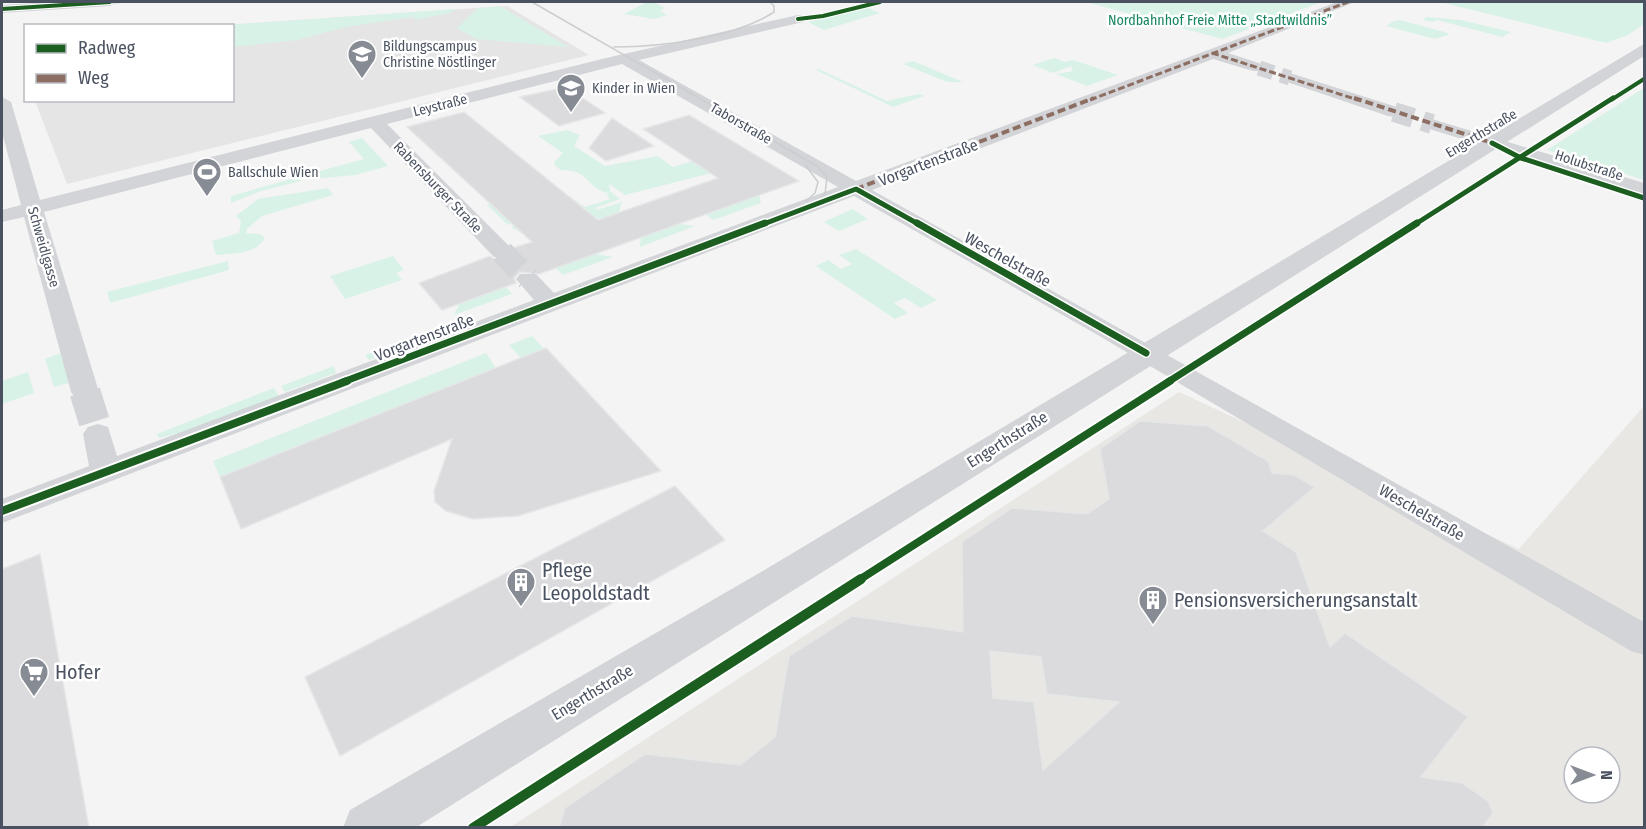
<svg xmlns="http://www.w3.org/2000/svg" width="1646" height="829" viewBox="0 0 1646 829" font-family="'Fira Sans Condensed',sans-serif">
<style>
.commercial{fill:#e8e7e3;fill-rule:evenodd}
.education{fill:#e6e5e6}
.green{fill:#d9f2e7}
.building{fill:#dbdbdd;stroke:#e5e6e7;stroke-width:1.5;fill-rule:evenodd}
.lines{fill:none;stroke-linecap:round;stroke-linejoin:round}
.minor-tunnel-far3{stroke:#d2d4d7;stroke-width:15;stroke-dasharray:15 8;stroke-linecap:butt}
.minor-tunnel-far2{stroke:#d2d4d7;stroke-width:20;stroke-dasharray:20 10;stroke-linecap:butt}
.minor-tunnel-far1{stroke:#d2d4d7;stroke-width:24;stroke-dasharray:24 12;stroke-linecap:butt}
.minor-tunnel{stroke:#d2d4d7;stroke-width:31;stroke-dasharray:31 15;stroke-linecap:butt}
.minor{fill:#d2d4d7;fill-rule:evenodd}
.tertiary{fill:#d2d4d7;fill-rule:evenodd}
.tram{stroke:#cbcdcf;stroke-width:1.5}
.quiet-far1{stroke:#8d6e63;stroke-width:3;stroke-dasharray:7 3;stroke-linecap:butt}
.quiet{stroke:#8d6e63;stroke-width:4;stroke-dasharray:8 4;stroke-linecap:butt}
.cycleway-far4-casing{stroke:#fff;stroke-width:6}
.cycleway-far3-casing{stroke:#fff;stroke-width:8}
.cycleway-far2-casing{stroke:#fff;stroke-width:10}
.cycleway-far1-casing{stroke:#fff;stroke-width:12}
.cycleway-casing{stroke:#fff;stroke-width:14}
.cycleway-far4{stroke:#1b5e20;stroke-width:4}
.cycleway-far3{stroke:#1b5e20;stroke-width:5}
.cycleway-far2{stroke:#1b5e20;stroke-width:7}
.cycleway-far1{stroke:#1b5e20;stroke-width:8}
.cycleway{stroke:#1b5e20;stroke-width:10}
.labels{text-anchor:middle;stroke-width:5;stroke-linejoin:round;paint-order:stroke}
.far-park-label{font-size:14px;fill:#178662;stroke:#fff}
.far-poi-label{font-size:14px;fill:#4a5261;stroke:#fff;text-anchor:start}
.far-street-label{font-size:14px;fill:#4a5261;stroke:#fff}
.street-label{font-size:16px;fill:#4a5261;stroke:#fff}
.near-poi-label{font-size:20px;fill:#4a5261;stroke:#fff;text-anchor:start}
</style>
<rect width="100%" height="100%" fill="#f4f4f4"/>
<path class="commercial" d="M1179,392l340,157 125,-143v421l-1135,1zM1574,757h36v36h-36z"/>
<path class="education" d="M507,6l82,49 -522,129 -32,-83 197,-1v-74l-7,-1z"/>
<g class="green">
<path d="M653,2l12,6 -5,3 7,4 -13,4 -30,-5 21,-11z"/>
<path d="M1086,2h236l-100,37z"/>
<path d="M1440,2h204v22l-16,11 -22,8z"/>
<path d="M500,6l68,41 -92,-8 -19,-11 21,-20z"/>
<path d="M866,7l14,6 -56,17 -16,-8z"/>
<path d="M456,9l-7,4 -33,7 -3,-3 -67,10 -49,13 -64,7 -1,-21 -7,-1z"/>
<path d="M1427,17l34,3 50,12 -9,5 -65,-17 -4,2 -10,-2z"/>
<path d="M1400,20l48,13v2l-13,4 -49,-13 8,-5z"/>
<path d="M1054,58l11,4 8,-2 45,15 -31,11 -31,-12 18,-3 -3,-2 1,-3 -19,7 -20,-8z"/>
<path d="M913,61l50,21h-16l-44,-18z"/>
<path d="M819,69l68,32 32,-7 5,2 -31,11 -77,-37z"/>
<path d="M1644,88v92l-97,-30z"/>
<path d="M567,130l13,5 -6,11 31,20 53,-10 15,11 52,-16 22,13 -122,31 -16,-11 1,7 10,8 -25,9 2,2 25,-8 -3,10 -8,5 -35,4 -51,14 -14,-8 16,-6 -1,-2 -18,6 -21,-20 3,-2 16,15 64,-21 15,10 25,-8 -3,-4 2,-2c-13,0 -20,-15 -31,-20 -9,-5 -20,2 -24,-11l9,-9 -25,-17z"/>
<path d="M362,138l26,28 -33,9 -43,4 -3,-5 55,-15 -15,-17z"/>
<path d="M298,177l3,4 -40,10 -30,12v-7z"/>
<path d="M328,188l5,7 -71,21 -15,13 -1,4 14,1 5,4c-10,17 -32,15 -49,17l-4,-14 27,-8 2,-12 -5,-5 22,-17z"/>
<path d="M759,195l2,8 -48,17 -7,-6z"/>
<path d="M852,209l16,10 -29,12 -15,-9z"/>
<path d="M679,224l16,2 -55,21 1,-9z"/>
<path d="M856,249l81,51 -16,8 -16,-10 -11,5 14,10 -13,6 -79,-53 12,-6 13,9 11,-5 -13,-9z"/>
<path d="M596,254l17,3 -50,18 -7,-7z"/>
<path d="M393,256l11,14 -8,3 6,7 -57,19 -15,-23z"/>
<path d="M228,261l1,9 -119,33 -3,-11z"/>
<path d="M506,287l6,7 -58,21 6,-12z"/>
<path d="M415,336l3,6 -49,18 -4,-5z"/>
<path d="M532,336l12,13 -23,9 -12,-13z"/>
<path d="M61,353l8,30 -15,4 -9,-28z"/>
<path d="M486,353l10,15 -276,109 -7,-16z"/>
<path d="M334,366l2,7 -51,19 -4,-6z"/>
<path d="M28,372l6,21 -32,11v-23z"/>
<path d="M274,388l6,10 -55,23 -66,17 -2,-4z"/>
</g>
<g class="building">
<path d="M566,87l39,26 -46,13 -39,-29z"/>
<path d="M464,112l134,108 120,-42 -75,-49 46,-14 110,66 -260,93 -19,-2 -6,6 2,5 -74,27 -23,-27 71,-27 4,3h16l5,-6 -2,-5 19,-6 -125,-115z"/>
<path d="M612,118l10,7 32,21 -48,15 -17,-13z"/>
<path d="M546,348l115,123 -143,45 -45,3 -27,-8 -11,-9 -1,-11 18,-52 -211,90 -21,-52z"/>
<path d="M1140,421l68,5 60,35 4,12 22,2 21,12 -52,44 33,21 34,95 15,-14 123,84 -47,60 41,6 26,18 5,12 -11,15h-923l6,-20 80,-54 95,11 35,-28 14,-81 63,-40 111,16 -1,-90 50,-34 75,6 22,-15 -9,-50zM990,651l51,6 6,37 72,8 -76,68 -9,-68 -41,-4z"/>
<path d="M675,486l50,54 -385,216 -35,-79z"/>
<path d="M40,554l49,274h-87v-259z"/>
</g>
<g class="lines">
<path class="minor-tunnel-far3" d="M1259,68l31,10"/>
<path class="minor-tunnel-far2" d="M1394,112l38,12"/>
<path class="minor-tunnel-far1" d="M502,252l26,27"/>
<path class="minor-tunnel" d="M85,392l13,42"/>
<g class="minor">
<path d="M53,2h64l-7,4 -108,7v-8z"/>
<path d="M1337,2h18l-127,51 37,12 2,3 -2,3h-12l-40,-12 -341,131 772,432v33l-13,-4 -535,-317 -242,-138 -852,327v-24l87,-33 -6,-32 5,-7 10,-3 10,3 9,29 417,-156 -18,-21 4,-5h16l18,19 284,-106 -216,-123 -235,60 123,123 3,5 -3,5h-16l-123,-129 -327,84 55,180 -4,6 -10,3 -10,-3 -4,-6 -47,-175 -22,5v-12l19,-5 -19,-73v-35l9,5 29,98 566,-142 192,-43 5,1 2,3 -2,3 -164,38 217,121z"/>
<path d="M1290,73l110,35 3,4 -9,5 -6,-1 -104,-35 -2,-3 2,-3z"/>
<path d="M1432,119l212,64v12l-218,-67 -3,-4z"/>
</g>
<path class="tertiary" d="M1644,44v12l-1229,772h-72l7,-18 411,-238z"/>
<g class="tram">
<path d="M2,10l124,-8"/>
<path d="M614,47c47,0 120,-9 160,-35v-6l-4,-4"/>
<path d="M806,166l12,16 -3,11 -9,8"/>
<path d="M2,516l789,-301 21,-9 13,-12 2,-17 -10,-11 -285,-164"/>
</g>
<g class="quiet-far1">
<path d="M1212,53l146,47"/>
<path d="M1090,100l258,-98"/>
</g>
<g class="quiet">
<path d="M1354,98l138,45"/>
<path d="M856,189l238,-91"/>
</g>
<g class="cycleway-far4-casing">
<g id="cycleway-far4">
<path d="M2,9l108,-7"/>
<path d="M798,19l25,-3 57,-14"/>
<path d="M1611,100l33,-21"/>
</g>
</g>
<g class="cycleway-far3-casing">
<g id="cycleway-far3">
<path d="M1492,143l29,15 123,40"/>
<path d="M761,225l95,-36 64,36"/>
<path d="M1414,225l199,-127"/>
</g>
</g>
<g class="cycleway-far2-casing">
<g id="cycleway-far2">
<path d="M917,223l229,130"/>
<path d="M343,382l422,-159"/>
<path d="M1168,382l249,-159"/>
</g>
</g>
<g class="cycleway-far1-casing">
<g id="cycleway-far1">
<path d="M2,511l345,-130"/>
<path d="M859,580l311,-199"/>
</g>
</g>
<g class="cycleway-casing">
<path id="cycleway" d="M473,828l388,-249"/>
</g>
<use href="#cycleway-far4" class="cycleway-far4"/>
<use href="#cycleway-far3" class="cycleway-far3"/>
<use href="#cycleway-far2" class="cycleway-far2"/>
<use href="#cycleway-far1" class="cycleway-far1"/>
<use href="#cycleway" class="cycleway"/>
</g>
<defs>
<g id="school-pin" transform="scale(1.5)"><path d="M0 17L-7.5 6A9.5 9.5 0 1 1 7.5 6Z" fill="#868b94" stroke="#fff"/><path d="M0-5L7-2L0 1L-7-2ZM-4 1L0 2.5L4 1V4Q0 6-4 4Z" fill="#fff"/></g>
<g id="stadium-pin" transform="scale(1.5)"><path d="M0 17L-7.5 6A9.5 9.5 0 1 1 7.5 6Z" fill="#868b94" stroke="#fff"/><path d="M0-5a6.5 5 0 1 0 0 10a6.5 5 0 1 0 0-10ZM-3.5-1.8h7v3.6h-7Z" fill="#fff"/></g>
<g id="building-pin" transform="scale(1.5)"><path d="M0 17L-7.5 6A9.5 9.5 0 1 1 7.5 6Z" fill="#868b94" stroke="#fff"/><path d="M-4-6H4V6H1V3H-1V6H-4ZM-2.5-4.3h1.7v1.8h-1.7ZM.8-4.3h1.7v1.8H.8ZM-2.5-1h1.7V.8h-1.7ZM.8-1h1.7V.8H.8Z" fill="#fff"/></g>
<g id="supermarket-pin" transform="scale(1.5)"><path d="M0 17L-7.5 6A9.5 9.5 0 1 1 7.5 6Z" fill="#868b94" stroke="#fff"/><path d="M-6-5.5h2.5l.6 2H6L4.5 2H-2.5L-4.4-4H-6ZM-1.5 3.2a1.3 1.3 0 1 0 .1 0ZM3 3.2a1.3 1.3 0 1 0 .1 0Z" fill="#fff"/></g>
</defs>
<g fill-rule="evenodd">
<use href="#school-pin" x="362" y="54"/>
<use href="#school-pin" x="571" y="88"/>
<use href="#stadium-pin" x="207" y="172"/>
<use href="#building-pin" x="521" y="582"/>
<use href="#building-pin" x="1153" y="600"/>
<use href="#supermarket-pin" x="34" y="672"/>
</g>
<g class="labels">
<g class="far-park-label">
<text x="1220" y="25">Nordbahnhof Freie Mitte „Stadtwildnis”</text>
</g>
<g class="far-poi-label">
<text x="383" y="51">Bildungscampus<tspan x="383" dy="16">Christine Nöstlinger</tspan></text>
<text x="592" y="93">Kinder in Wien</text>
<text x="228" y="177">Ballschule Wien</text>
</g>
<g class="far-street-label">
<text transform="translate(440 105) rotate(-14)" y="5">Leystraße</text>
<text transform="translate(741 123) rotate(30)" y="5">Taborstraße</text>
<text transform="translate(1481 133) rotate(-31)" y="5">Engerthstraße</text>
<text transform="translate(1589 165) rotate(18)" y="5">Holubstraße</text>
<text transform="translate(438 187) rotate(46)" y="5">Rabensburger Straße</text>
<text transform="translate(44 247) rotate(74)" y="5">Schweidlgasse</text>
</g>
<g class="street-label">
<text transform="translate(928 162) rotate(-21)" y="6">Vorgartenstraße</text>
<text transform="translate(1008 259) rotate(29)" y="6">Weschelstraße</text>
<text transform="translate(424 337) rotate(-21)" y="6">Vorgartenstraße</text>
<text transform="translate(1007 439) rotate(-32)" y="6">Engerthstraße</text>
<text transform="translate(1422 512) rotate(30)" y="6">Weschelstraße</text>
<text transform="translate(592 692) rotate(-31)" y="6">Engerthstraße</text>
</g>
<g class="near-poi-label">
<text x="542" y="577">Pflege<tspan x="542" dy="23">Leopoldstadt</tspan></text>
<text x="1174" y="607">Pensionsversicherungsanstalt</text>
<text x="55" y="679">Hofer</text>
</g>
</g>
<rect width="1646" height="829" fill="none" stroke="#4a5261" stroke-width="6"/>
<rect x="24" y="24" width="210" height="78" fill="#ffffff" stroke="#b7bac0" stroke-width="1.5"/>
<rect x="36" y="44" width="30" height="9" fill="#1b5e20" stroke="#b7bac0" stroke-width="1.5"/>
<text x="78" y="54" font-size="18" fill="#4a5261">Radweg</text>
<rect x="36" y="74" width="30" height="9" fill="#8d6e63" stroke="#b7bac0" stroke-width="1.5"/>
<text x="78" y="84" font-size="18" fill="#4a5261">Weg</text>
<g transform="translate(1592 775) rotate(90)"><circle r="28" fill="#ffffff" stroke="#b7bac0" stroke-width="1.5"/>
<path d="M0-4.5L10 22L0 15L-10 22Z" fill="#868b94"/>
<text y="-9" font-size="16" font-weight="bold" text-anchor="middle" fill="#4a5261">N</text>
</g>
</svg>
